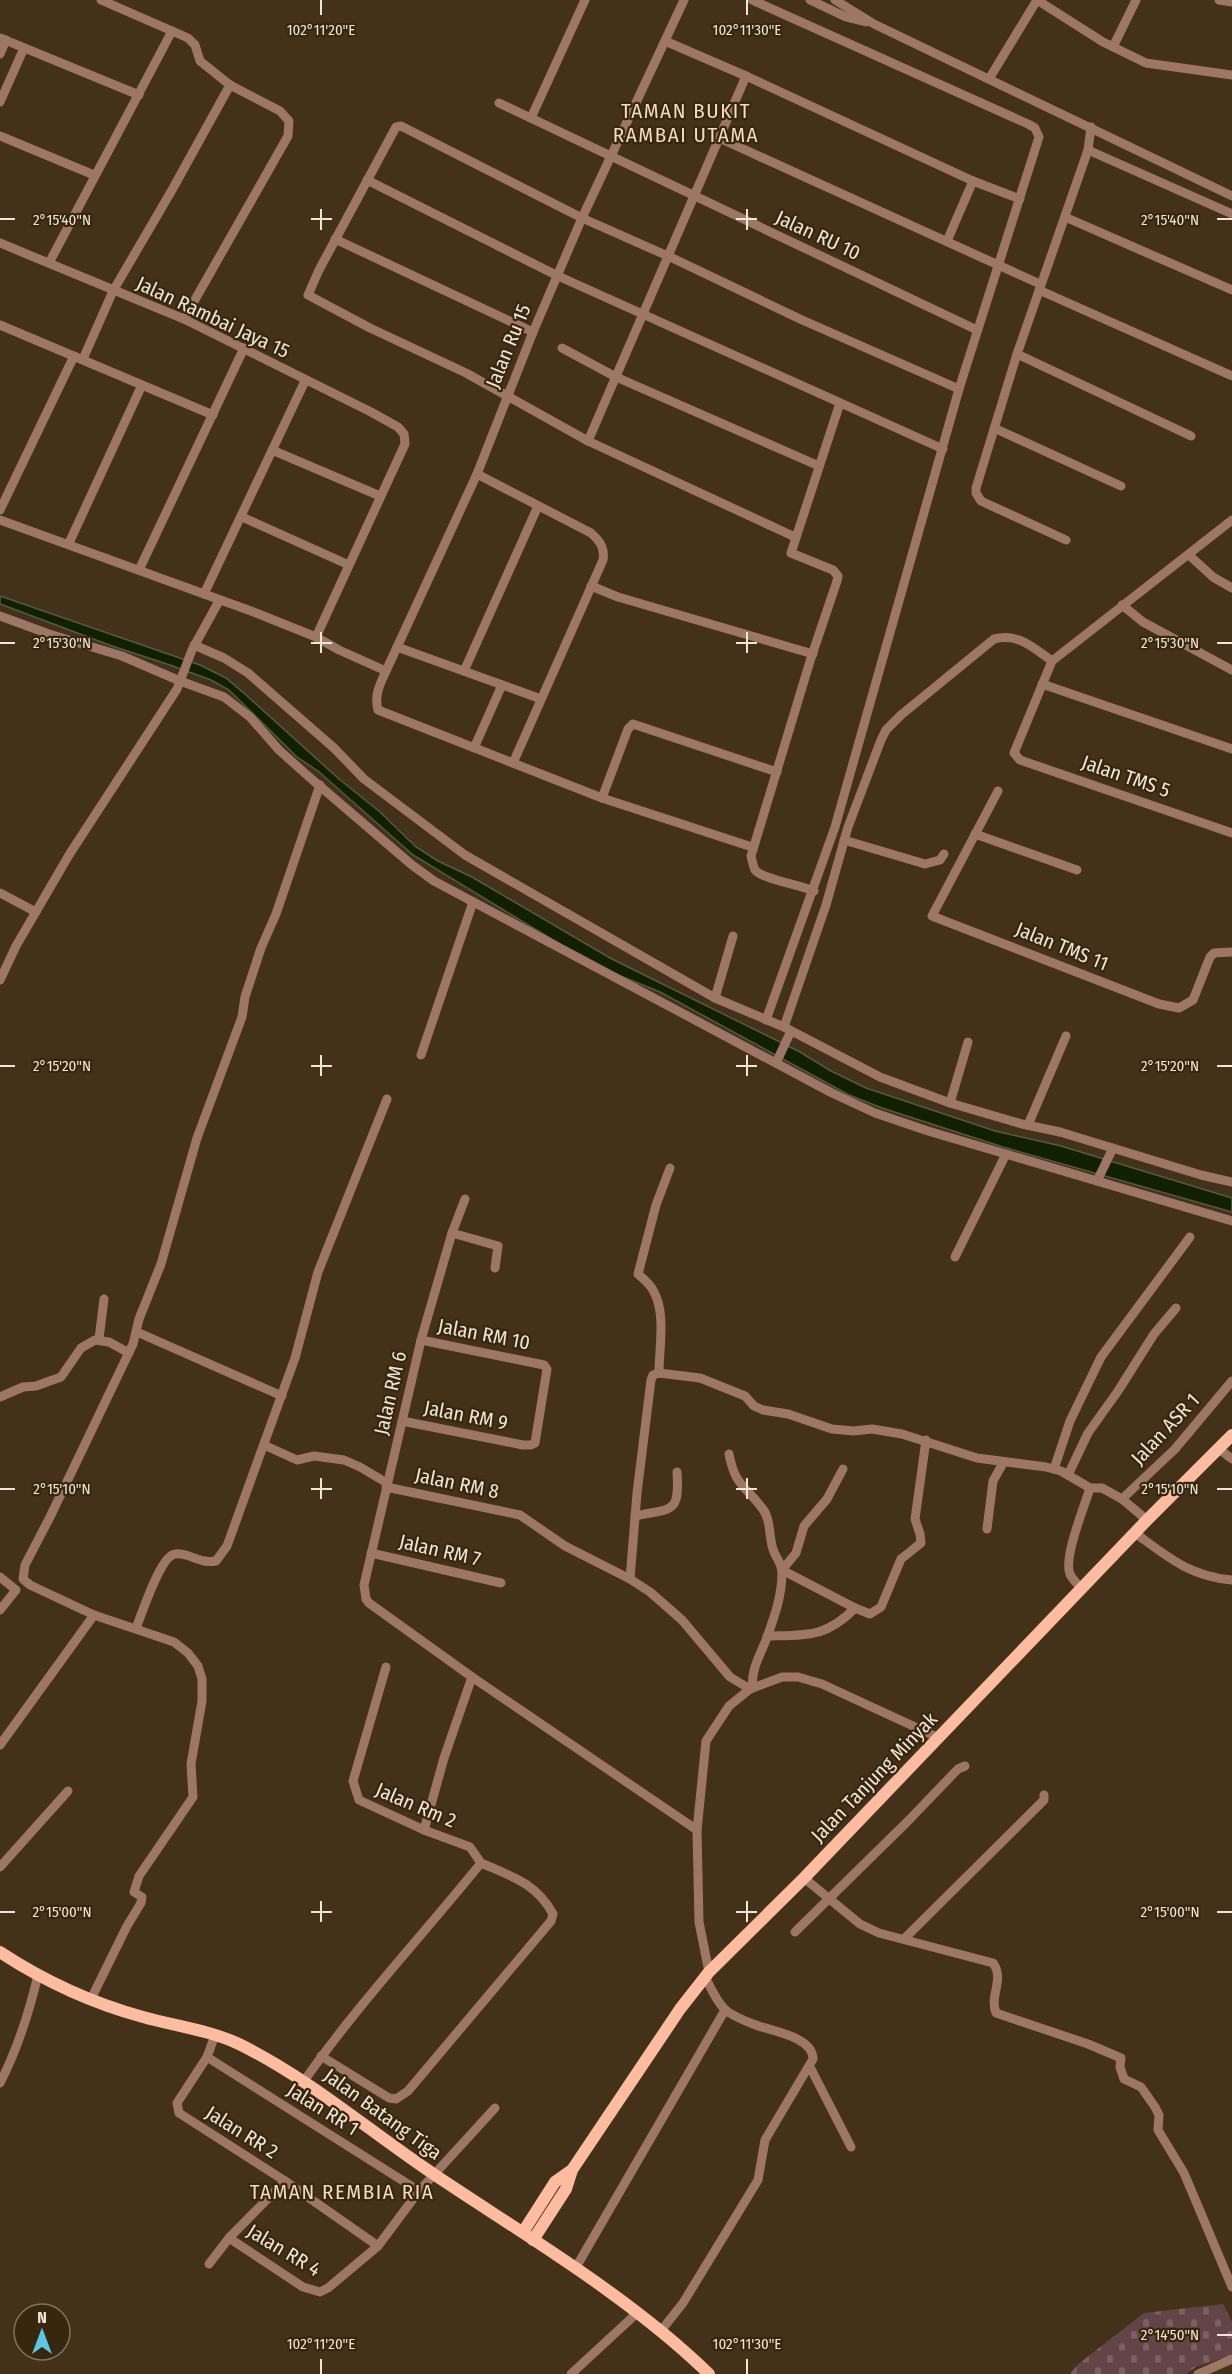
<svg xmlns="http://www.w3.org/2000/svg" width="1232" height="2374" viewBox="0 0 1232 2374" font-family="'Fira Sans Condensed',sans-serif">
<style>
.cemetery{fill:url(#cemetery-stones)}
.water{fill:#112100;stroke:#545c40;stroke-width:1.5}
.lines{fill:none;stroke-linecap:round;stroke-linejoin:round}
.minor{stroke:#9e7665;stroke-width:9}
.major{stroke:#fdbb9f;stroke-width:12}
.ticks{fill:none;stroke:#f0e5d7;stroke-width:2}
.labels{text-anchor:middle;stroke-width:4.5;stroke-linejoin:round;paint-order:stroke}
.street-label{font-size:20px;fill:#f0e5d7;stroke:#38270f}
.neighbourhood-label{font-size:21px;letter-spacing:1.5px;fill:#f3dbbf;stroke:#38270f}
.ticks-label{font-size:15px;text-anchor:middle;fill:#f0e5d7;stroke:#38270f;stroke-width:4.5;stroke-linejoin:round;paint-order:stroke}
</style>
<defs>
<pattern id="cemetery-stones" width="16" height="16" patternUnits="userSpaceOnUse" patternTransform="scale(1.5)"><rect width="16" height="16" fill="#644547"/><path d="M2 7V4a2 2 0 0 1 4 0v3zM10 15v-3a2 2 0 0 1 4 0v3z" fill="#7a6061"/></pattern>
</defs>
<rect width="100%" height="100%" fill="#433119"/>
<path class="cemetery" d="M1223,2304l9,18v33l-36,12 -10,7h-116l7,-9 67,-52z"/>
<path class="water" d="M0,596l200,69 26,13 20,17 93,84 41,33 36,35 22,14 34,16 138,81 190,94 31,19 35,17 129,43 66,15 171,52v14l-229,-65 -121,-39 -33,-13 -189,-103 -64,-26 -183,-111 -95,-84 -21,-14 -68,-67 -18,-10 -41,-15 -58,-19 -112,-42z"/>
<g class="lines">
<g class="minor">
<path d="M101,0l87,38 7,7 5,16 30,24 50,26 9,10 -1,15 -104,183"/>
<path d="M684,0l-102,218 -49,114 -56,142 -91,197c-6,13 -12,24 -8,39l224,88 150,49"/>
<path d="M752,0l276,124 7,4 4,9 -80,252 -124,438 -69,193"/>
<path d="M810,0l36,17 20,5"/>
<path d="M835,0l39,24 358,172"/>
<path d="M1037,0l66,42 43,21 86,12"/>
<path d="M1219,0l13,2"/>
<path d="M0,38l139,57"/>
<path d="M665,41l81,35 227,105 47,18"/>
<path d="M1113,47l23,-47"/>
<path d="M0,54l6,-14"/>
<path d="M989,79l48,-79"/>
<path d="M0,102l24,-54"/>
<path d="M499,103l478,227"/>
<path d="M531,118l54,-118"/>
<path d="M0,136l94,39"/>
<path d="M719,138l321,146"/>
<path d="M1088,150l144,64"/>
<path d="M367,180l191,96 385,173"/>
<path d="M1065,217l167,73"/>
<path d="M335,239l198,93"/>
<path d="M947,241l26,-60"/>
<path d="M0,243l184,76 187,93 27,15 6,7 1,10 -89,193"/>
<path d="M49,263l123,-232"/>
<path d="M1039,290l193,86"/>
<path d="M0,325l213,90"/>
<path d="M562,348l54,29 203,89"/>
<path d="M1017,354l174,82"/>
<path d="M83,359l30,-68 59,-101 58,-105"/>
<path d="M994,428l127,58"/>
<path d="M588,441l158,-365"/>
<path d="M272,450l108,46"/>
<path d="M477,474l114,59c9,8 14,15 12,27l-90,203"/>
<path d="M0,510l74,-154"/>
<path d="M242,517l107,48"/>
<path d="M0,520l251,91 65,26 23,13 47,21"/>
<path d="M1232,520l-180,141 -38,92 6,7 212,73"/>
<path d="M795,537l-207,-96 -122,-68 -96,-45 -62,-33 11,-25 77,-143 5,-1 181,92 86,38 132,63 159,70"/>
<path d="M1066,540l-85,-39 -5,-8v-5l41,-134 71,-204 3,-23"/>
<path d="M69,543l73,-158"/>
<path d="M1189,555l24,22 19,11"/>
<path d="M139,570l105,-222"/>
<path d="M591,586l27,11 195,57"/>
<path d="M204,594l101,-213"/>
<path d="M1122,605l21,17 89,48"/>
<path d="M0,616l49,18 73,22 58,25 44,16 26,20 29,33 29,26 104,89 22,16 398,212 43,20 53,18 304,90"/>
<path d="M194,645l30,13 24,15 86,75 30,31 101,76 250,143 69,29 96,50 70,26 72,21 38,8 141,43 31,7"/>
<path d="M397,647l144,52"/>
<path d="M464,671l74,-165"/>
<path d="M1042,684l190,65"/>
<path d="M474,748l28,-63"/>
<path d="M998,791l-66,125 227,88 20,4 14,-8 17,-43 4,-4 18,-1"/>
<path d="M602,798l26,-69 5,-5 144,48"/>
<path d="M975,834l102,36"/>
<path d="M844,840l81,24 15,-4 4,-6"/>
<path d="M814,891c-13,-6 -52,-12 -59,-21 -2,-4 -3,-10 -4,-14l60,-198 26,-77 1,-5 -5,-6 -42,-17 49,-150"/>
<path d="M0,893l36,19"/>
<path d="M0,980l16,-34 53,-91 108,-166 15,-39 27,-49"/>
<path d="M715,998l18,-62"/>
<path d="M784,1027l42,-122 22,-78 33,-87 5,-10 15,-15 93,-76c25,-6 38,8 58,22"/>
<path d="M421,1055l52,-153"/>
<path d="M776,1063l15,-32"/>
<path d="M950,1103l18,-61"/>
<path d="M1028,1125l38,-89"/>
<path d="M1097,1181l16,-33"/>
<path d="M452,1233l46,13 -3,22"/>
<path d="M955,1257l51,-103"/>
<path d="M137,1332l145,64"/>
<path d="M99,1339l5,-40"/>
<path d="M659,1373c0,-25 7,-59 -5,-81 -3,-7 -10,-13 -16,-18l18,-69 14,-37"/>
<path d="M0,1397l23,-10 13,-1 25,-9 20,-29 14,-8 14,2 20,11"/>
<path d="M402,1421l121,24h8l4,-2 12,-74 -3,-4 -123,-25"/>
<path d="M264,1445l33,15 17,-4 30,4 16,7 27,16"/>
<path d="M1219,1449l13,10"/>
<path d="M729,1454c6,32 16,31 33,54 10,12 6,30 12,44 3,7 8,12 8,21 0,23 -8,45 -16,67 -6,15 -16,32 -13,48"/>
<path d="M1054,1469l16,-48 31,-64 89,-120"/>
<path d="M1068,1475l20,-42 30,-42 36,-57 22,-26"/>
<path d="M386,1487l134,28 45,31 65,33 20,13 32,28 48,57 20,12"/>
<path d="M1122,1499l53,-50 57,-68"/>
<path d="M635,1516c36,-8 45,-1 42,-44"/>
<path d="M987,1529l6,-48 10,-18"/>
<path d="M1135,1533c33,24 54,43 97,47"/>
<path d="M371,1553l130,30"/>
<path d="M782,1570l73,38 15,6 11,-7 20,-48 20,-16 -1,-9 -5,-15 11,-79"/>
<path d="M782,1570l14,-17 8,-27 23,-27 16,-30"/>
<path d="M0,1577l16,13 -16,20"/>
<path d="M630,1579l7,-86 14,-113 2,-5 6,-2 41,5 45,18 9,10 9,4 25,4 44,15 22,2 18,-2 30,5 75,24 69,9 15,4 29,17h12l20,11 25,21"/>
<path d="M1081,1589c-3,-5 -9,-10 -11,-15 -7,-16 15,-69 20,-86"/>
<path d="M136,1628c6,-14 24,-72 39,-74 14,-2 23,10 41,7l11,-15 68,-188 23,-86 69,-173"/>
<path d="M767,1636c39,-1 59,2 88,-28"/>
<path d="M386,1667l-33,114 6,19 65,30 46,17 11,16"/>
<path d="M472,1677l225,153"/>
<path d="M0,1745l94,-130 -64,-30 -7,-6 2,-14 25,-48 83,-173 6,-25 22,-55 36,-126 45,-121 3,-20 16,-49 15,-34 44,-129"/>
<path d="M424,1830l20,-72 28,-81 -103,-74 -3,-4 -2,-14 57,-245 31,-107 13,-34"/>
<path d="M0,1867l68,-76"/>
<path d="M804,1878l56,46 19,9 114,30c12,16 -4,33 3,50l92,31 33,14 -1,9 4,12 17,8 14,20 4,8 -1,15 26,43 48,114"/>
<path d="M795,1932l113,-111 50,-52 7,-3"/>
<path d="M904,1939l140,-139v-5"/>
<path d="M709,1972l-10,-50 -2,-92 9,-89 23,-35 21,-17 32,-12h16l24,7 117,54"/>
<path d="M91,1999l36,-73 14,-23 1,-6 -8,-5 5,-16 54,-79 -2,-33 11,-63v-22l-4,-13 -10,-13 -14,-11 -80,-27"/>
<path d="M215,2035l-8,22 -30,46 2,10 106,68 93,65"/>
<path d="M321,2056l68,42 7,1 12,-8 143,-170 2,-7c-17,-31 -42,-38 -72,-51"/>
<path d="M207,2057l212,134"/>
<path d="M810,2067l41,80"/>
<path d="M304,2081c54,-77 118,-145 177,-218"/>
<path d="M0,2083c18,-35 29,-70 38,-108"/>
<path d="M229,2238l74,49 17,5 8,-4 50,-42 41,-55 76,-83"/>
<path d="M209,2264l20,-26 56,-57"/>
<path d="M575,2269l150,-259"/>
<path d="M660,2332l23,-29 75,-123 7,-40 48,-81c0,-23 -43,-28 -60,-35 -8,-3 -17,-7 -25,-12 -10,-7 -17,-24 -23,-35"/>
<path d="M571,2374l65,-60"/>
<path d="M1198,2374l34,-15"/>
</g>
<g class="major">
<path d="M0,1952c44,29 92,51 143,65 32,9 66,13 96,27 71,35 130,87 196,131 91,61 195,122 274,199"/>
<path d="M523,2232l32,-50 17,-12"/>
<path d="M533,2240l33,-51 6,-19 108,-161 29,-37 95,-94 343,-358 85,-85"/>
</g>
</g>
<path class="ticks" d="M321,0v15M747,0v15M321,209v21M747,209v21M0,219h15M311,219h21M736,219h21M1217,219h15M321,632v21M747,632v21M0,643h15M311,643h21M736,643h21M1217,643h15M321,1055v21M747,1055v21M0,1066h15M311,1066h21M736,1066h21M1217,1066h15M321,1478v21M747,1478v21M0,1489h15M311,1489h21M736,1489h21M1217,1489h15M321,1901v21M747,1901v21M0,1912h15M311,1912h21M736,1912h21M1217,1912h15M1217,2335h15M321,2359v15M747,2359v15"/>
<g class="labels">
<g class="street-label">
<text transform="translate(818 235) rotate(25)" y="7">Jalan RU 10</text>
<text transform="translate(213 317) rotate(25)" y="7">Jalan Rambai Jaya 15</text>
<text transform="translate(508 346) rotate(-68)" y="7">Jalan Ru 15</text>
<text transform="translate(1126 776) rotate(19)" y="7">Jalan TMS 5</text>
<text transform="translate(1062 946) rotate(22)" y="7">Jalan TMS 11</text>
<text transform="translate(484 1334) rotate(11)" y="7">Jalan RM 10</text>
<text transform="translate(390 1393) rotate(-77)" y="7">Jalan RM 6</text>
<text transform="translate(466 1415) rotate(11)" y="7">Jalan RM 9</text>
<text transform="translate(1165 1429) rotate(-47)" y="7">Jalan ASR 1</text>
<text transform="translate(457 1483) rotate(12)" y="7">Jalan RM 8</text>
<text transform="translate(440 1550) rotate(13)" y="7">Jalan RM 7</text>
<text transform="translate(874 1777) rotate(-46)" y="7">Jalan Tanjung Minyak</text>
<text transform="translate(416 1805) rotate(23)" y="7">Jalan Rm 2</text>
<text transform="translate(323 2109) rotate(32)" y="7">Jalan RR 1</text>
<text transform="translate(383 2114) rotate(36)" y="7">Jalan Batang Tiga</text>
<text transform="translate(242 2132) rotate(32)" y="7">Jalan RR 2</text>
<text transform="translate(284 2250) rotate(31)" y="7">Jalan RR 4</text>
</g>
<g class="neighbourhood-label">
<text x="686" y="118">TAMAN BUKIT<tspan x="686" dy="24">RAMBAI UTAMA</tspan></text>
<text x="342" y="2199">TAMAN REMBIA RIA</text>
</g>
</g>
<g class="ticks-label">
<text x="321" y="35">102°11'20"E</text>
<text x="747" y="35">102°11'30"E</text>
<text x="62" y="225">2°15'40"N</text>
<text x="1170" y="225">2°15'40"N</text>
<text x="62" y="648">2°15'30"N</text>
<text x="1170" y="648">2°15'30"N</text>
<text x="62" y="1071">2°15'20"N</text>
<text x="1170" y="1071">2°15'20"N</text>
<text x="62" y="1494">2°15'10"N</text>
<text x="1170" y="1494">2°15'10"N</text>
<text x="62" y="1917">2°15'00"N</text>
<text x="1170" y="1917">2°15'00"N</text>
<text x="1170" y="2340">2°14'50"N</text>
<text x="321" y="2349">102°11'20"E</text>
<text x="747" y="2349">102°11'30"E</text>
</g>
<g transform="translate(42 2332)"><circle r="28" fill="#38270f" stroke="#82735f" stroke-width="1.5"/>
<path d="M0-4.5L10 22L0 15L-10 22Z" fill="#59c8e4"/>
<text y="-9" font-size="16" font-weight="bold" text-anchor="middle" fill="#f0e5d7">N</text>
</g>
</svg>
